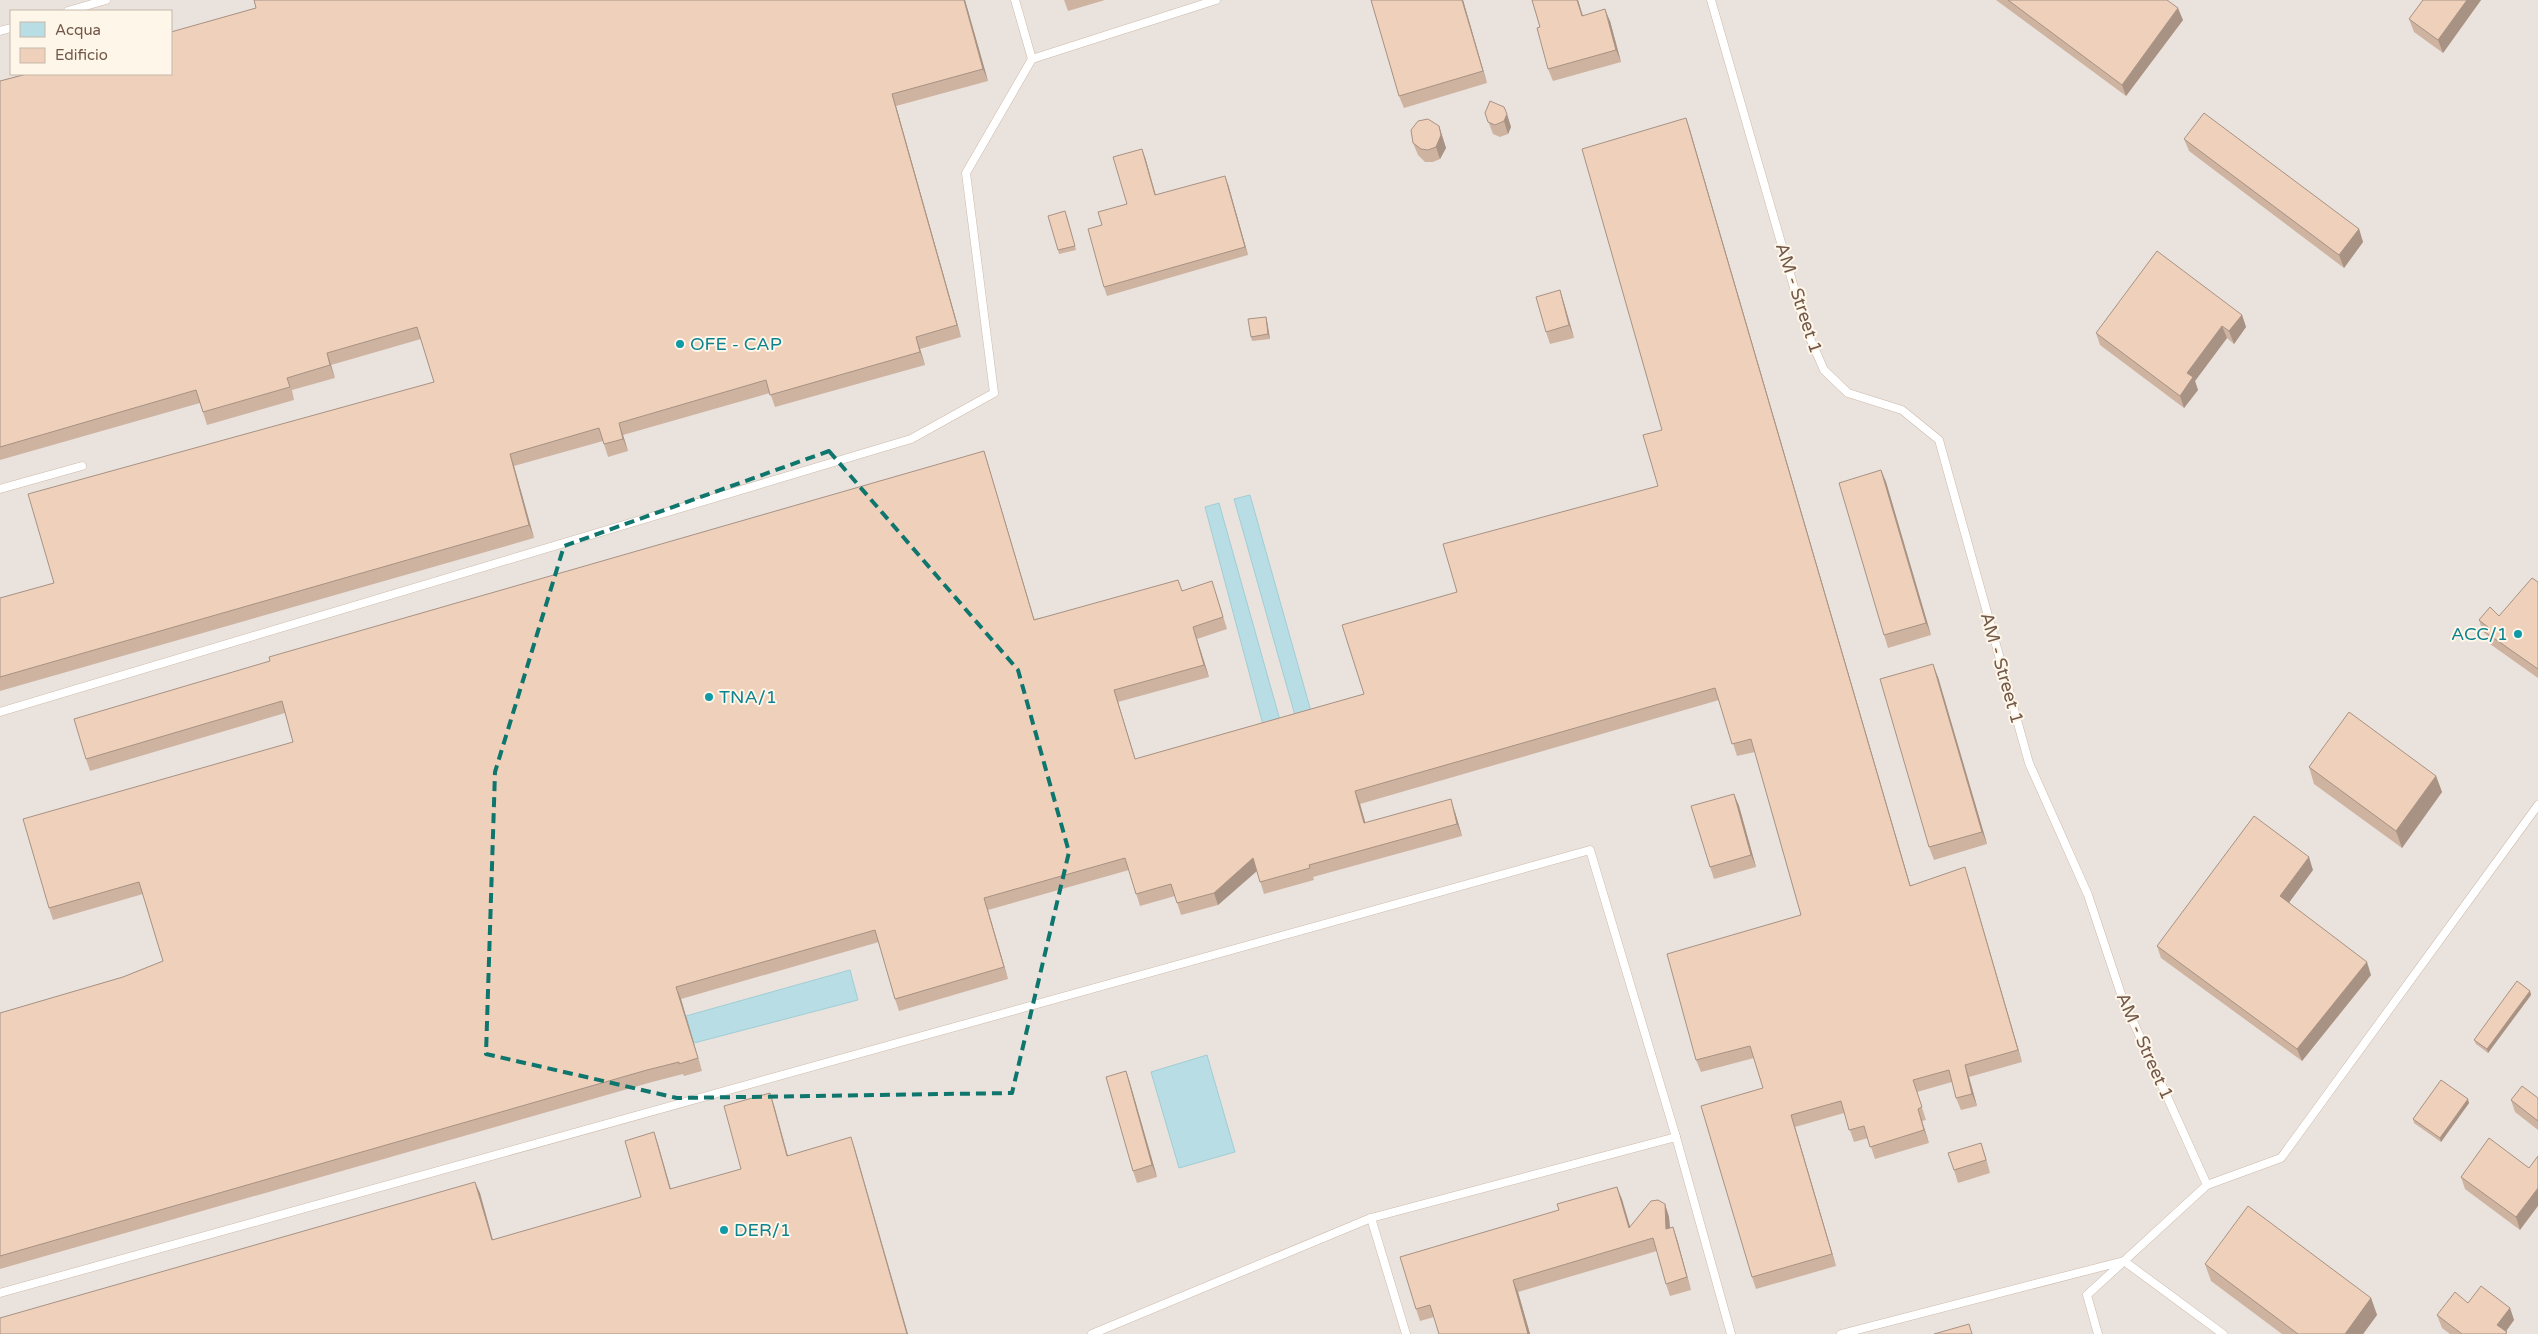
<svg xmlns="http://www.w3.org/2000/svg" width="2538" height="1334" viewBox="0 0 2538 1334" font-family="'Varela Round',sans-serif">
<style>
.industrial{fill:#eae3dd;fill-rule:evenodd}
.water{fill:#b8dde4;stroke:#9fcdd5}
.lines{fill:none;stroke-linecap:round;stroke-linejoin:round}
.lane-casing{stroke:#ccb9aa;stroke-width:9}
.lane{stroke:#fff;stroke-width:8}
.wall{fill:#ceb3a1}
.shaded-wall{fill:#a79283}
.building{fill:#efd0bb;stroke:#a79283}
.marked{fill:none;stroke:#0f766e;stroke-width:4;stroke-dasharray:10 6;stroke-linejoin:round}
.culture-dot{fill:#0f9aa8;stroke:#fef6e8;stroke-width:2}
.labels{text-anchor:middle;stroke-width:4;stroke-linejoin:round;paint-order:stroke}
.street-label{font-size:18px;fill:#72584a;stroke:#fef6e8}
.culture-label{font-size:18px;fill:#0d838f;stroke:#fef6e8;text-anchor:start}
</style>
<rect width="100%" height="100%" fill="#fbf1e3"/>
<path class="industrial" d="M0,0h2538v1334h-2538zM11,11h160v63h-160z"/>
<g class="water">
<path d="M1250,495l64,227 -16,4 -64,-227z"/>
<path d="M1219,503l64,228 -17,5 -61,-229z"/>
<path d="M850,970l8,30 -164,43 -8,-27z"/>
<path d="M1207,1055l28,97 -56,16 -28,-96z"/>
</g>
<g class="lines">
<g class="lane-casing">
<g id="lane">
<path d="M1015,0l17,59 184,-59"/>
<path d="M1711,0l95,329 18,41 24,23 54,17 37,30 90,323 59,132 34,102 85,188 -120,110 11,39"/>
<path d="M68,11l38,-11"/>
<path d="M0,31l11,-3"/>
<path d="M0,489l82,-23"/>
<path d="M0,712l911,-273 83,-46 -28,-220 66,-114"/>
<path d="M2207,1185l74,-27 257,-353"/>
<path d="M0,1293l1590,-443 86,287"/>
<path d="M1092,1334l279,-116"/>
<path d="M1406,1334l-35,-116 305,-81 55,197"/>
<path d="M1841,1334l283,-73 99,73"/>
</g>
</g>
<use href="#lane" class="lane"/>
</g>
<g class="wall">
<path d="M254,0h711l23,81 -92,25 65,231 -41,12 5,16 -150,42 -5,-14 -147,42 5,16 -20,6 -5,-16 -89,25 20,72 -534,153v-93l54,-15 380,-201 -13,-43 -90,26 4,13 -43,12 2,10 -87,25 -7,-22 -200,57v-379l256,-73z"/>
<path d="M1064,0h41l-37,11z"/>
<path d="M1371,0h92l24,83 -83,25 -5,-12z"/>
<path d="M1532,0h46l5,15 27,6 11,41 -68,19 -5,-12 -8,-42z"/>
<path d="M1996,0h171l16,20 -57,76z"/>
<path d="M2423,0h58l-38,53 -29,-21 -5,-13z"/>
<path d="M1504,107l7,20 -3,7 -8,3 -7,-3 -8,-21z"/>
<path d="M1686,118l4,12 220,755 59,-5 53,182 -53,15 8,29 -16,4 -5,-12 -4,-16 -35,10 9,28 -4,1 7,22 -54,16 -7,-21 -14,4 -10,-29 -49,14 41,139 -80,23 -4,-12 11,-189 -9,-30 -53,14 -5,-12 105,-145 -46,-163 -18,4 -18,-56 -359,104 5,19 90,-11 7,24 -149,41 1,3 -50,14 -7,-23 -39,34 -37,10 -6,-19 -35,10 -11,-36 -141,40 20,69 -109,32 -4,-12 -16,-57 -198,57 21,72 -18,5 -1,-2 -31,8 -652,187v-256l123,-36 40,-16 -20,-67 -90,26 -4,-12 244,-166 -8,-29 -195,58 -4,-12 898,-308 4,13 46,155 148,-29 34,3 11,36 -30,10 12,38 -91,25 17,57 229,-65 93,-102 201,-106z"/>
<path d="M1439,126l7,22 -6,11 -7,3h-8l-7,-7 -5,-12z"/>
<path d="M2184,139l175,90 4,13 -19,26 -155,-117z"/>
<path d="M1145,157l11,38 72,-11 20,71 -141,41 -3,-9 23,-83z"/>
<path d="M1067,216l9,34 -17,4 -1,-4z"/>
<path d="M1560,290l4,13 10,35 -24,6 -4,-12z"/>
<path d="M2242,315l4,12 -12,17 -7,-6 -32,43 3,9 -14,18 -84,-63 -4,-12z"/>
<path d="M1266,317l1,4 3,18 -18,2 -1,-4z"/>
<path d="M1881,470l5,12 45,153 -43,13 -4,-13z"/>
<path d="M2538,582v96l-48,-34 -3,-9 -4,-3 -4,-12 20,-4z"/>
<path d="M1938,677l49,167 -53,16 -5,-13z"/>
<path d="M2309,767l127,9 6,16 -40,56 -88,-64z"/>
<path d="M1734,794l5,12 17,61 -42,12 -4,-12z"/>
<path d="M2313,870l-24,32 82,73 -69,86 -141,-103 -4,-12z"/>
<path d="M2530,991l1,4 -43,58 -12,-9 -2,-4z"/>
<path d="M1126,1071l4,12 27,94 -20,6 -4,-12z"/>
<path d="M2538,1098v32l-23,-18 -4,-12z"/>
<path d="M2469,1103l-28,39 -27,-19 -1,-4z"/>
<path d="M1981,1143l9,30 -32,10 -4,-13z"/>
<path d="M2529,1168l-9,62 -55,-41 -4,-12z"/>
<path d="M1617,1187l13,40 35,-23 4,13 1,11 3,-1 4,12 14,51 -21,6 -4,-12 -9,-33 -139,41 12,42h-91l-5,-17 -14,4 -4,-12 143,-99z"/>
<path d="M2205,1264l166,34 6,17 -14,19h-81l-71,-53z"/>
<path d="M2510,1308l4,12 -8,11 1,3h-57l-8,-6 -5,-13z"/>
</g>
<g class="shaded-wall">
<path d="M964,0h1l23,81 -5,-12z"/>
<path d="M1462,0h1l24,83 -4,-12z"/>
<path d="M1577,0h1l8,28 -4,-12z"/>
<path d="M2467,0h14l-38,53 -5,-13z"/>
<path d="M2178,8l5,12 -57,76 -4,-11z"/>
<path d="M1605,9l5,12 11,41 -5,-12z"/>
<path d="M892,94l4,12 65,231 -4,-12z"/>
<path d="M1507,114l4,13 -3,7 -4,-13z"/>
<path d="M1686,118l4,12 224,768 -4,-12z"/>
<path d="M1439,126l7,22 -6,11 -4,-12z"/>
<path d="M1142,149l3,8 13,47 -3,-9z"/>
<path d="M1225,176l3,8 20,71 -3,-8z"/>
<path d="M2359,229l4,13 -19,26 -5,-13z"/>
<path d="M1560,290l4,13 10,35 -5,-13z"/>
<path d="M2242,315l4,12 -12,17 -5,-13z"/>
<path d="M1266,317l1,4 3,18 -2,-5z"/>
<path d="M2222,326l5,12 -32,43 3,9 -14,18 -4,-12 7,-23z"/>
<path d="M916,337l4,12 5,16 -5,-13z"/>
<path d="M327,353l4,12 4,13 -5,-13z"/>
<path d="M619,423l4,12 5,16 -5,-12z"/>
<path d="M984,451l4,13 50,168 -4,-12z"/>
<path d="M510,454l4,12 20,72 -5,-13z"/>
<path d="M1881,470l5,12 45,153 -5,-12z"/>
<path d="M1193,627l4,12 12,38 -5,-12z"/>
<path d="M1933,664l5,13 49,167 -5,-12z"/>
<path d="M1114,690l4,12 21,69 -4,-12z"/>
<path d="M2436,776l6,16 -40,56 -6,-17z"/>
<path d="M1355,791l5,13 9,31 -5,-12z"/>
<path d="M1734,794l5,12 17,61 -5,-12z"/>
<path d="M1451,799l4,13 7,24 -5,-12z"/>
<path d="M2309,857l4,13 -28,38 -5,-12z"/>
<path d="M1253,858l5,12 -40,35 -4,-12z"/>
<path d="M1965,867l4,13 53,182 -4,-12z"/>
<path d="M984,898l4,12 20,69 -4,-12z"/>
<path d="M2367,962l4,13 -69,86 -5,-12z"/>
<path d="M676,987l5,12 21,72 -4,-13z"/>
<path d="M2530,991l1,4 -43,58 -1,-4z"/>
<path d="M1965,1065l4,12 8,29 -5,-12z"/>
<path d="M1126,1071l4,12 27,94 -5,-12z"/>
<path d="M770,1093l4,12 17,62 -4,-11z"/>
<path d="M2468,1099l1,4 -28,39 -1,-4z"/>
<path d="M1918,1109l4,12 7,22 -5,-13z"/>
<path d="M1791,1115l4,12 41,139 -4,-12z"/>
<path d="M654,1132l4,12 16,56 -4,-11z"/>
<path d="M851,1137l4,12 53,185h-1z"/>
<path d="M1981,1143l4,12 5,18 -4,-13z"/>
<path d="M475,1182l5,11 16,58 -4,-11z"/>
<path d="M1617,1187l5,12 12,41 -5,-12z"/>
<path d="M2538,1188v18l-18,24 -4,-13z"/>
<path d="M1665,1204l4,13 2,24 -5,-12z"/>
<path d="M1673,1227l4,12 14,51 -4,-13z"/>
<path d="M1513,1280l5,12 12,42h-2z"/>
<path d="M2371,1298l6,17 -14,19h-18z"/>
<path d="M2510,1308l4,12 -10,14 -7,-9z"/>
</g>
<g class="building">
<path d="M254,0h710l19,69 -91,25 65,231 -41,12 4,15 -150,43 -4,-15 -147,43 4,16 -19,5 -5,-16 -89,26 19,71 -529,152v-79l54,-15 -26,-89 406,-112 -17,-55 -90,26 3,12 -43,13 3,9 -87,25 -7,-22 -196,57v-366l27,-7h144v-42l85,-24z"/>
<path d="M1371,0h91l21,71 -84,25z"/>
<path d="M1532,0h45l5,16 23,-7 11,41 -68,19 -11,-41 3,-1z"/>
<path d="M2008,0h159l11,8 -56,77z"/>
<path d="M2423,0h44l-29,40 -29,-21z"/>
<path d="M1490,101l14,6 3,7 -3,7 -9,4 -7,-3 -3,-9z"/>
<path d="M2204,113l155,116 -20,26 -155,-116z"/>
<path d="M1686,118l224,768 55,-19 53,183 -53,15 7,29 -16,4 -7,-28 -36,10 9,27 -4,2 6,21 -54,17 -6,-21 -15,4 -8,-29 -50,14 41,139 -80,23 -51,-171 62,-18 -13,-42 -54,14 -29,-106 134,-39 -50,-176 -19,5 -17,-56 -360,103 9,32 87,-24 6,25 -148,41 1,3 -50,14 -7,-24 -39,35 -37,10 -6,-19 -35,10 -11,-36 -141,40 20,69 -109,32 -20,-69 -199,57 22,71 -19,6v-2l-32,8 -647,186v-243l123,-36 40,-16 -24,-79 -90,26 -26,-89 270,-77 -11,-41 -196,58 -12,-40 196,-58 -1,-4 715,-206 50,169 144,-40 4,11 30,-10 11,36 -30,10 11,38 -90,25 21,69 229,-65 -22,-69 115,-33 -14,-48 215,-58 -15,-51 19,-5 -80,-281z"/>
<path d="M1428,119l11,7 2,9 -5,12 -8,3 -7,-1 -8,-6 -2,-13 7,-9z"/>
<path d="M1142,149l13,46 70,-19 20,71 -141,40 -16,-58 14,-4 -4,-13 29,-8 -14,-47z"/>
<path d="M1065,211l10,35 -17,4 -10,-34z"/>
<path d="M2157,251l85,64 -13,16 -7,-5 -35,47 6,4 -13,19 -84,-63z"/>
<path d="M1560,290l9,35 -23,7 -10,-35z"/>
<path d="M1266,317l2,17 -17,3 -3,-18z"/>
<path d="M1881,470l45,153 -42,12 -45,-152z"/>
<path d="M2532,578l6,4v87l-53,-37 4,-4 -10,-8 11,-13 9,9z"/>
<path d="M1933,664l49,168 -53,15 -49,-168z"/>
<path d="M2349,712l87,64 -40,55 -87,-64z"/>
<path d="M1734,794l17,61 -41,12 -19,-61z"/>
<path d="M2254,816l55,41 -29,39 87,66 -70,87 -140,-103z"/>
<path d="M2517,981l13,10 -43,58 -13,-9z"/>
<path d="M1126,1071l26,94 -19,6 -27,-94z"/>
<path d="M2441,1080l27,19 -28,39 -27,-19z"/>
<path d="M2522,1086l16,12v23l-27,-21z"/>
<path d="M770,1093l17,63 64,-19 56,197h-907v-16l475,-136 17,58 149,-43 -16,-56 29,-9 16,57 71,-20 -17,-63z"/>
<path d="M2489,1138l40,30 9,-12v32l-22,29 -55,-40z"/>
<path d="M1981,1143l5,17 -32,10 -6,-17z"/>
<path d="M1617,1187l12,41 22,-27 7,-1 7,4 1,25 7,-2 14,50 -21,7 -13,-46 -140,42 15,54h-89l-9,-29 -14,4 -16,-52 159,-47 -2,-6z"/>
<path d="M2248,1206l123,92 -26,36h-47l-93,-70z"/>
<path d="M2481,1286l29,22 -13,17 10,7 -2,2h-43l-25,-19 18,-23 13,11z"/>
<path d="M1969,1324l3,10h-38z"/>
</g>
<path class="marked" d="M829,451l189,219 51,182 -57,241 -335,5 -191,-44 9,-282 69,-226z"/>
<g class="culture-dot">
<circle cx="680" cy="344" r="5"/>
<circle cx="2518" cy="634" r="5"/>
<circle cx="709" cy="697" r="5"/>
<circle cx="724" cy="1230" r="5"/>
</g>
<g class="labels">
<g class="street-label">
<text transform="translate(1799 298) rotate(72)" y="6">AM - Street 1</text>
<text transform="translate(2002 668) rotate(74)" y="6">AM - Street 1</text>
<text transform="translate(2145 1046) rotate(66)" y="6">AM - Street 1</text>
</g>
<g class="culture-label">
<text x="690" y="350">OFE - CAP</text>
<text x="2508" y="640" text-anchor="end">ACC/1</text>
<text x="719" y="703">TNA/1</text>
<text x="734" y="1236">DER/1</text>
</g>
</g>
<rect x="10" y="10" width="162" height="65" fill="#fef6e8" stroke="#c6b7a9"/>
<rect x="20" y="22" width="25" height="15" fill="#b8dde4" stroke="#c6b7a9"/>
<text x="55" y="35" font-size="15" fill="#72584a">Acqua</text>
<rect x="20" y="48" width="25" height="15" fill="#efd0bb" stroke="#c6b7a9"/>
<text x="55" y="60" font-size="15" fill="#72584a">Edificio</text>
</svg>
